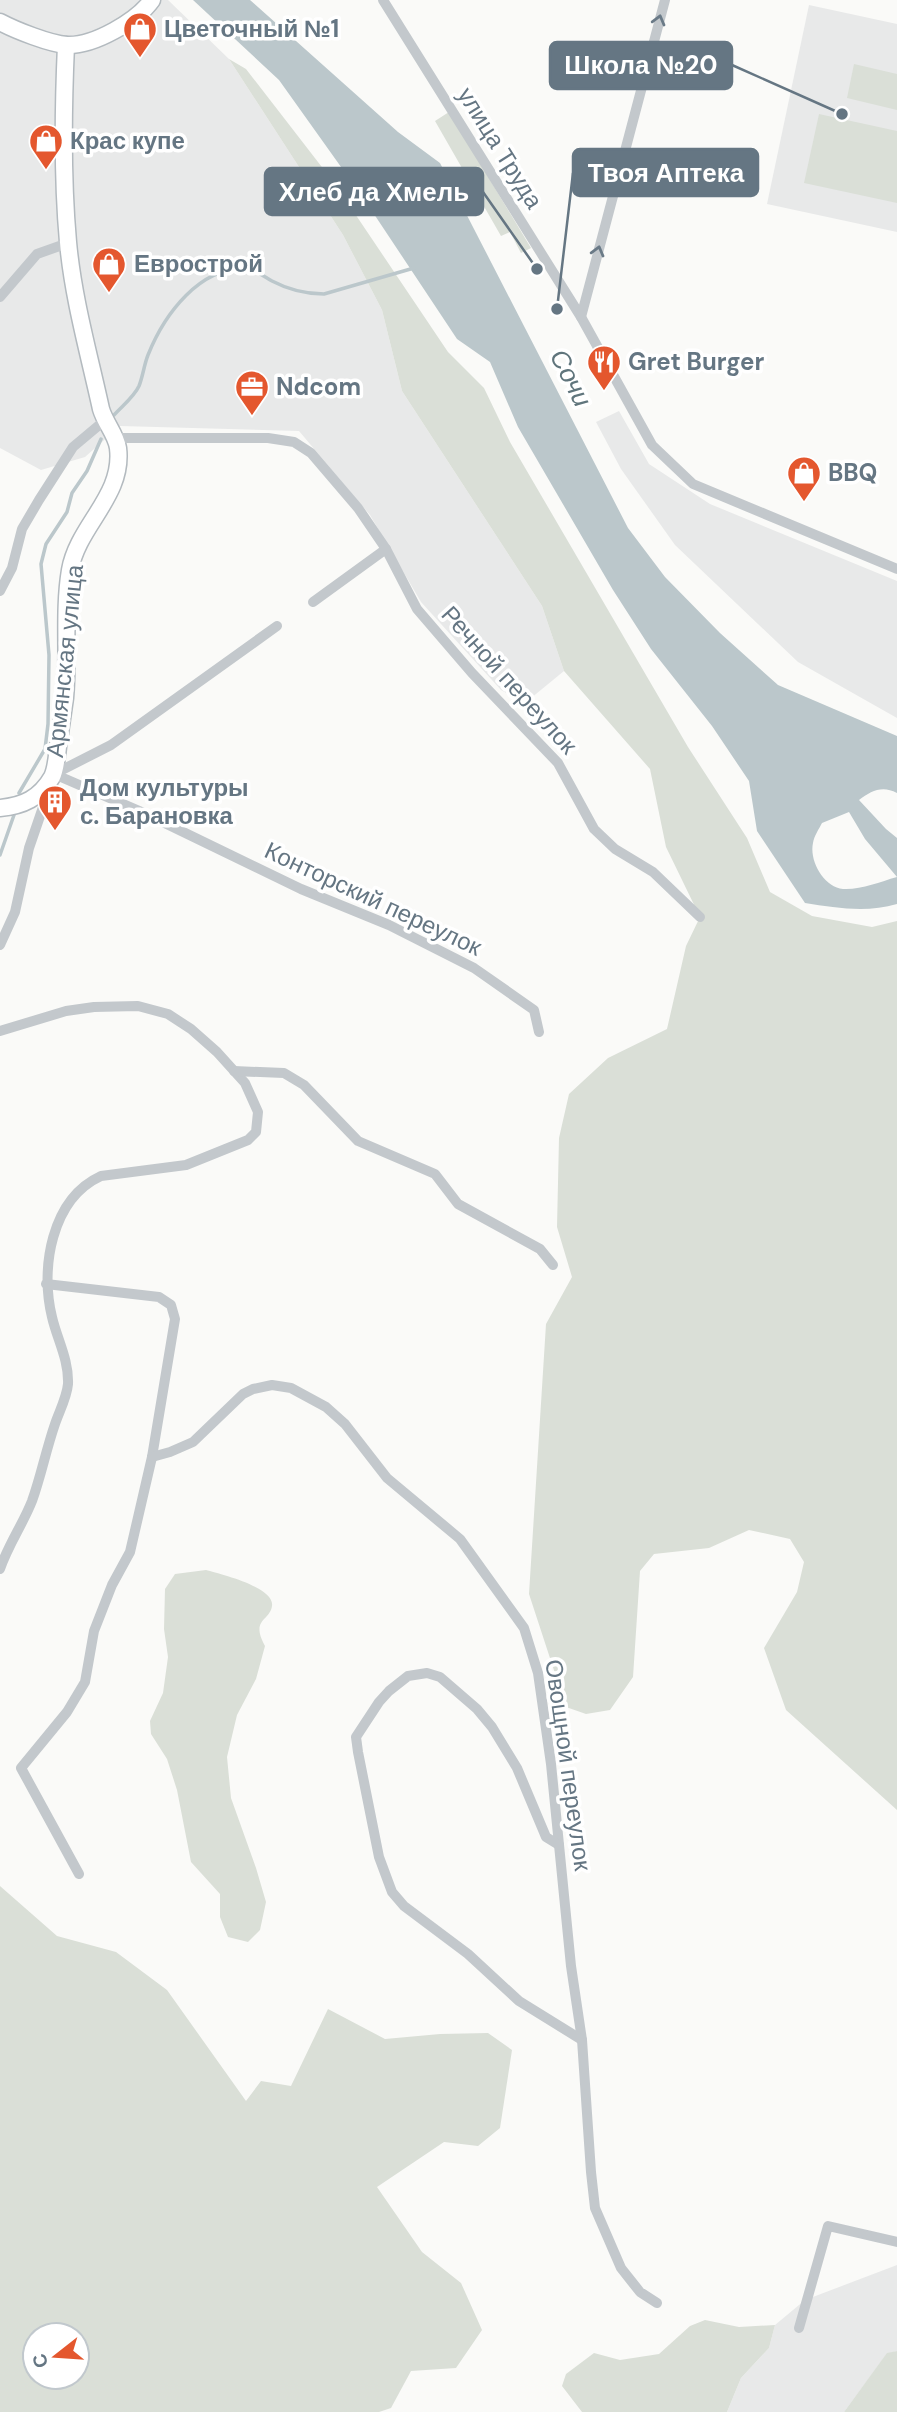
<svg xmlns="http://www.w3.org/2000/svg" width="897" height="2412" viewBox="0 0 897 2412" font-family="'DM Sans',sans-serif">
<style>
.built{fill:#e8e9e9}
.green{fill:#dadfd7;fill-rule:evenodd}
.water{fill:#bbc7cb;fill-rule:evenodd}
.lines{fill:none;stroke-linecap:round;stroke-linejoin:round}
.stream{stroke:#bbc7cb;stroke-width:3.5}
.secondary-casing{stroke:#b3babf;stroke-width:19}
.street{stroke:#c3c8cc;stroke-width:10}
.secondary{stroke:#fff;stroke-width:16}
.oneway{stroke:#6a7a87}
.labels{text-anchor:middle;stroke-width:7;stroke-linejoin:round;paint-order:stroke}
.poi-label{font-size:24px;font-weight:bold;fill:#657683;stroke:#fff;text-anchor:start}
.street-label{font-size:24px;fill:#657683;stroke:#fff}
.water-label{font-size:26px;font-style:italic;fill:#60757c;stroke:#fff}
.leader{fill:none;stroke:#657683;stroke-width:2.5}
.callout-dot{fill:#657683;stroke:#fff;stroke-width:2.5}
.callout{fill:#657683;stroke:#657683;stroke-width:2.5}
.callout-label{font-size:26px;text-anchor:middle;font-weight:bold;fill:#fff}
</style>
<rect width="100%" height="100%" fill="#fafaf8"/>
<g class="built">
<path d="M0,0h168l61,59 114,176 39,75 20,81 140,215 22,65 -39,32 -24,-13 -80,-88 -51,-87 -71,-84 -179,-5 -35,31 -44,13 -41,-22z"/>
<path d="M809,5l88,19v208l-130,-28z"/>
<path d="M619,411l30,53 61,40 187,77v137l-99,-56 -123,-117 -54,-76 -25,-47z"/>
<path d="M897,2265v86l-10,3 -43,58h-117l14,-34 28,-30 6,-23 30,-25z"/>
</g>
<g class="green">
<path d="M229,59l17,10 89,115 113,168 36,36 26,54 178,305 59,91 23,54 42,24 60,11 25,-6v889l-111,-100 -22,-62 33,-56 7,-30 -14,-23 -41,-9 -40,18 -55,6 -14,17 -7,106 -23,33 -24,4 -20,-7 -37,-113 17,-270 26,-47 -15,-50 2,-89 10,-44 39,-36 59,-29 19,-83 14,-29 -34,-70 -16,-78 -86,-98 -22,-65 -140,-215 -20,-81 -39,-75z"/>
<path d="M854,64l43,10v36l-50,-12z"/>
<path d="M449,112l82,136 -10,5 -11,-21 -9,4 -66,-115z"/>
<path d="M819,114l78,17v72l-93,-20z"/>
<path d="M206,1570c14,4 69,17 66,36 -2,15 -22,13 -7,40l-9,33 -19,36 -10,42 4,41 25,70 10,34 -6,28 -12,12 -20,-5 -8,-20v-23l-29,-32 -14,-72 -10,-31 -16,-25 -1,-13 13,-28 5,-36 -4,-28 1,-40 10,-15z"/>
<path d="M0,1886l57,50 59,16 51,38 79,111 15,-20 30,5 37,-77 57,30 55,-5 48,-1 24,17 -12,78 -22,18 -34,-4 -67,45 45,65 39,31 21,47 -26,38 -45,3 -20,37 -12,4h-379zM35,2335h42v42h-42z"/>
<path d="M705,2320l34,7 36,-2 -6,23 -28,30 -14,34h-145l-20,-26 4,-12 28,-21 26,7 39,-6 31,-28z"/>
<path d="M897,2351v61h-53l43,-59z"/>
</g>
<path class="water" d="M193,0h57l148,132 42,31 188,365 37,49 55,56 58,52 119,51v57c-15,-8 -26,-2 -38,7l27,29 11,9v66c-30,9 -61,4 -92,-1l-48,-72 -8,-50 -37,-55 -61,-77 -38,-59 -95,-163 -28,-65 -33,-23 -91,-137 -87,-122zM849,812l16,27 32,38c-18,5 -36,13 -54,12 -19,-2 -34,-28 -30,-46 1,-7 6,-14 9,-20z"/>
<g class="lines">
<g class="stream">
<path d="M114,415c8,-9 20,-18 25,-29 4,-10 5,-21 9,-31 16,-40 52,-90 100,-86 8,1 17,8 24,12 17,9 33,13 52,13l90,-26"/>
<path d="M19,793l26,-44 3,-25 1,-69 -8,-91 5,-20 21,-32 5,-19 15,-22 14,-32"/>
<path d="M0,855l14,-40"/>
</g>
<g class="secondary-casing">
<g id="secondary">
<path d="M0,22c15,8 50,22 67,23 27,1 70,-24 85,-45"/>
<path d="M0,808c23,-2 40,-10 52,-31 5,-10 5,-26 7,-37 2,-14 4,-28 6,-42 4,-42 -2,-86 5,-128 8,-45 54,-74 48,-122 -2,-14 -13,-25 -17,-39 -12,-55 -28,-111 -33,-167 -6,-66 -5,-131 -2,-197"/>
</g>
</g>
<g class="street">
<path d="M383,0l198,317 71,128 41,39 204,85"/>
<path d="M0,297l37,-43 31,-11"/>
<path d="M581,317l84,-317"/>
<path d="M116,438h152l26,4 17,11 47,55 28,41 31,60 55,64 86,90 36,66 21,20 38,23 47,45"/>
<path d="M0,591l12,-23 10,-39 17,-29 34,-53 31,-26"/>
<path d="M313,602l73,-53"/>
<path d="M54,774l90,39 157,76 88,36 85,43 60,42 5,22"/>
<path d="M54,774l57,-29 166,-119"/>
<path d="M0,945l15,-33 14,-64 22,-64"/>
<path d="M0,1031l66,-20 28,-4 44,-1 30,8 23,15 26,23 28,31 13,29 -2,20 -8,8 -62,25 -85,11c-50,23 -61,93 -49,141 5,22 17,43 16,67 -1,13 -9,28 -13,40 -9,26 -14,52 -23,77 -9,23 -24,44 -32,68"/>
<path d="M234,1071l50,2 20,12 54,56 77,33 23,30 82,45 13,16"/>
<path d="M46,1284l113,13 12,8 4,14 -23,138 -22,95 -18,33 -18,46 -9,51 -18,30 -46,56 58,106"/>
<path d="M152,1457l18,-5 23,-10 50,-48 10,-5 19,-4 19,3 35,19 19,17 42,54 73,61 64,89 14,45 13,91 20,202 11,74 9,132 4,36 26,60 19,24 17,11"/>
<path d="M559,1845l-13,-8 -29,-69 -25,-41 -15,-18 -37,-32 -13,-4 -19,3 -19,15 -10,11 -23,35 2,15 21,105 13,35 12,14 64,48 51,47 63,39"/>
<path d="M799,2328l29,-102 69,16"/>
</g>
<use href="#secondary" class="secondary"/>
</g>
<defs><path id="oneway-chevron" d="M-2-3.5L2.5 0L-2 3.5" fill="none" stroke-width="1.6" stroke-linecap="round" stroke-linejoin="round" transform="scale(1.75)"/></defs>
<g class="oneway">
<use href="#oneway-chevron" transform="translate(659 20) rotate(-75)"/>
<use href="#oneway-chevron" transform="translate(598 251) rotate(-75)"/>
</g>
<defs>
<g id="shop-pin" transform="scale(1.75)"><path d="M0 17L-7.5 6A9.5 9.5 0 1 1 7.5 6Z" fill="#e4572e" stroke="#fff"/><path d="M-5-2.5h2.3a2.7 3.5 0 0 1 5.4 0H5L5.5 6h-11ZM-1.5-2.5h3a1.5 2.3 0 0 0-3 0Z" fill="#fff"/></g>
<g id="restaurant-pin" transform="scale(1.75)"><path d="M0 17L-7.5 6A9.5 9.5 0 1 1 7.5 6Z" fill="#e4572e" stroke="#fff"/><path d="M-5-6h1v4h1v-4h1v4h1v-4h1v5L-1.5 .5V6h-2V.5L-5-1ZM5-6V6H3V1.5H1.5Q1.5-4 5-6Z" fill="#fff"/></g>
<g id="office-pin" transform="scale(1.75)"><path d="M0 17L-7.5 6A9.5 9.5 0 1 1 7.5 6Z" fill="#e4572e" stroke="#fff"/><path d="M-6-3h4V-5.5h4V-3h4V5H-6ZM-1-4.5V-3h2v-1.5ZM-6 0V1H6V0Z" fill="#fff"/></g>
<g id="building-pin" transform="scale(1.75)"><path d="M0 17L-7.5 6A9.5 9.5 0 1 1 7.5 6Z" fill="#e4572e" stroke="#fff"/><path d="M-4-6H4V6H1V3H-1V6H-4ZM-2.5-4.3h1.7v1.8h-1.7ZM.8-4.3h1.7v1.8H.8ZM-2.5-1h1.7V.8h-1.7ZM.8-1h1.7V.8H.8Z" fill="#fff"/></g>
</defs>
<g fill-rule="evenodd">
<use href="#shop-pin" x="140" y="29"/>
<use href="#shop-pin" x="46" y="141"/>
<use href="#shop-pin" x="109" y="264"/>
<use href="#restaurant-pin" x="604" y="362"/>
<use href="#office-pin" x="252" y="387"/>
<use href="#shop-pin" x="804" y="473"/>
<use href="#building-pin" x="55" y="802"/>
</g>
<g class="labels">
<g class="poi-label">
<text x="164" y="37">Цветочный №1</text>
<text x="70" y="149">Крас купе</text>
<text x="134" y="272">Еврострой</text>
<text x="628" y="370">Gret Burger</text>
<text x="276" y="395">Ndcom</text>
<text x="828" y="481">BBQ</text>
<text x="80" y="796">Дом культуры<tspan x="80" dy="28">с. Барановка</tspan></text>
</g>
<g class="street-label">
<text transform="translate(500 148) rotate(58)" y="8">улица Труда</text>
<text transform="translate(65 661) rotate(-84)" y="8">Армянская улица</text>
<text transform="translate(509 680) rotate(48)" y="8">Речной переулок</text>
<text transform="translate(373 899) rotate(25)" y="8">Конторский переулок</text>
<text transform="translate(568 1765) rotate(82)" y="8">Овощной переулок</text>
</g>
<g class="water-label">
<text transform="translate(571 378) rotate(63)" y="9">Сочи</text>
</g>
</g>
<path class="leader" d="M842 114L732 65M557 309L573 173M537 269L483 192"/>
<g class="callout-dot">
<circle cx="842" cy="114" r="7"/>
<circle cx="557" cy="309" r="7"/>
<circle cx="537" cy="269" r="7"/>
</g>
<g class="callout">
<rect x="550" y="42" width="182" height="47" rx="7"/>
<rect x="573" y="149" width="185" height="47" rx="7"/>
<rect x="265" y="168" width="218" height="47" rx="7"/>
</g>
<g class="callout-label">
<text x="641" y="74">Школа №20</text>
<text x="666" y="182">Твоя Аптека</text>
<text x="374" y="201">Хлеб да Хмель</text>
</g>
<g transform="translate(56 2356) rotate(253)"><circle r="33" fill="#ffffff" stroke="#c1c8cd" stroke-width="2"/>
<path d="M0-5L12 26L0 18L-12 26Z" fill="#e4572e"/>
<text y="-10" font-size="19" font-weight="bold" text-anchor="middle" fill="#657683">С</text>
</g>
</svg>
